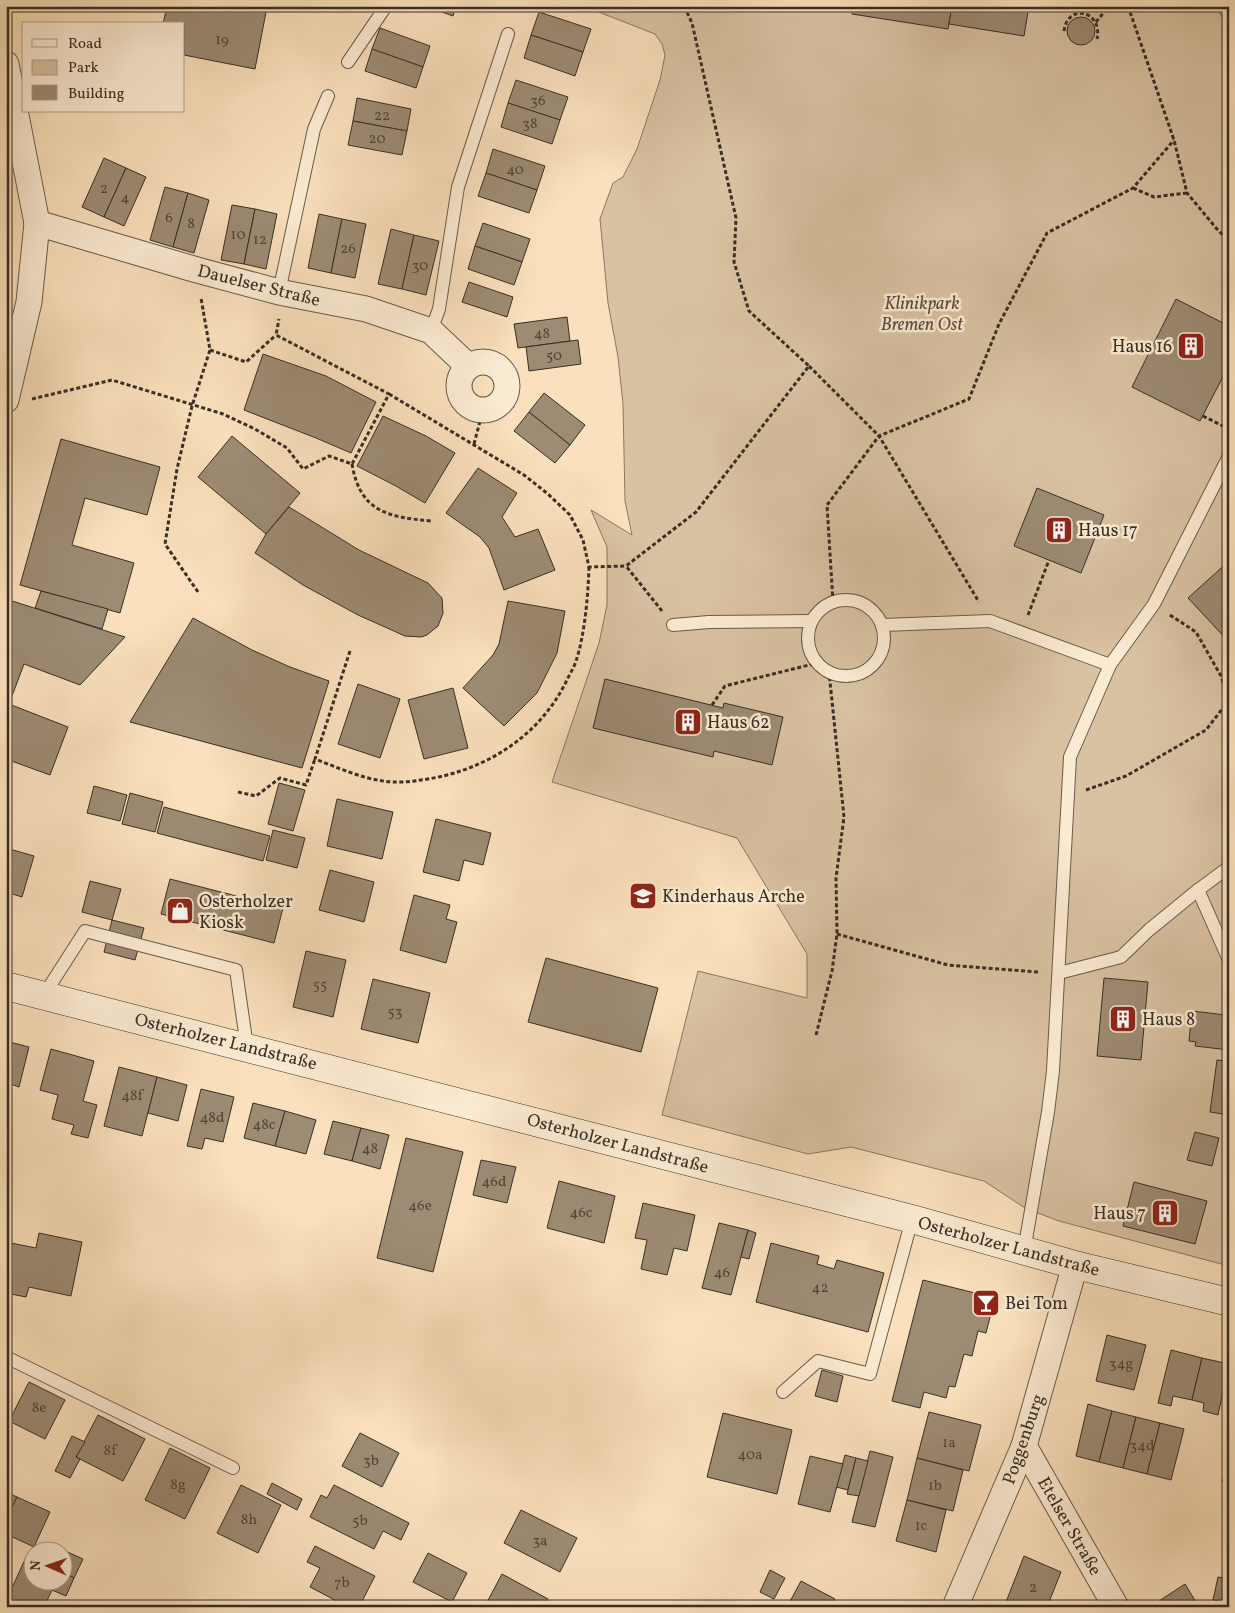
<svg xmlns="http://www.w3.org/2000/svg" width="1235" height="1613" viewBox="0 0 1235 1613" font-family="Vollkorn,serif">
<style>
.green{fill:#d9c2a2;stroke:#887864}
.building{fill:#9d8b74;stroke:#382f25}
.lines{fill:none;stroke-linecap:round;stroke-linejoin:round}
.lane-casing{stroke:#685b4b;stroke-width:14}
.street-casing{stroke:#685b4b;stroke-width:27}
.secondary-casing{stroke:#382f25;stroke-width:29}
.path{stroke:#382f25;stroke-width:3;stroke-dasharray:4 2.5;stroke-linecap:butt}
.lane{stroke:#fcebd3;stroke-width:12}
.street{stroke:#fcebd3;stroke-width:25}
.secondary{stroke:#fcebd3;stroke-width:28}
.labels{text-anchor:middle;stroke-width:5;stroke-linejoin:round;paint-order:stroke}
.number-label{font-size:15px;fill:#514639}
.street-label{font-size:18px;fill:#382f25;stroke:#fcebd3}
.park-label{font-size:18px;font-style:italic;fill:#584c3e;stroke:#fcebd3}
.poi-label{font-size:18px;fill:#382f25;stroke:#fcebd3;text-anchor:start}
</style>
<rect width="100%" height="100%" fill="#fae0bc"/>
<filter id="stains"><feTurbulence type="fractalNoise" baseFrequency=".004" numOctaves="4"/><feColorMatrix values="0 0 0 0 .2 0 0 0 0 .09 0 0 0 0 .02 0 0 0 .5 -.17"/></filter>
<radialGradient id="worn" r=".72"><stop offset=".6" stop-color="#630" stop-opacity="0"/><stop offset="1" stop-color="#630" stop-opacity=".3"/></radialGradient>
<path class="green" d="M588,6h641v1260l-170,-45 -34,-13 -41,-27 -133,-34 -43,7 -146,-39 36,-144 109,27v-44l-70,-116 -185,-56 47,-139 8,-38v-58l-16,-37 41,25 -7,-34 -2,-97 -5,-47 -10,-54 -8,-84 13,-36 10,-6 14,-28 23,-69 5,-25 -3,-11 -7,-10 -64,-25z"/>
<g class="building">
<path d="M167,6l100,1 -12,62 -71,-14v-31h-21z"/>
<path d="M425,6h31l-3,10z"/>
<path d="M853,6h99l-4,23 -96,-15z"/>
<path d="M952,6h77l-5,30 -75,-12z"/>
<path d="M539,12l52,17 -8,23 -52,-17z"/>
<circle cx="1081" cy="31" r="14"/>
<path d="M380,28l50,18 -7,21 -51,-18z"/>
<path d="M531,35l52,17 -8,24 -51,-18z"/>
<path d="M372,49l51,18 -7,21 -51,-17z"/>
<path d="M516,80l52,17 -8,23 -52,-17z"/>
<path d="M357,98l54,11 -4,22 -54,-10z"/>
<path d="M508,103l52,17 -8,24 -51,-17z"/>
<path d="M353,121l54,10 -5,24 -54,-10z"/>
<path d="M493,149l52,17 -8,24 -51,-17z"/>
<path d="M104,158l22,10 -22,49 -22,-10z"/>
<path d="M126,168l20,9 -22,49 -20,-9z"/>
<path d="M486,173l51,17 -8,23 -51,-17z"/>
<path d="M165,187l23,6 -15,54 -23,-7z"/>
<path d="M188,193l21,7 -15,53 -21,-6z"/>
<path d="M232,205l23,4 -11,55 -23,-4z"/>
<path d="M255,209l22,5 -11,55 -22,-5z"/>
<path d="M319,214l23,5 -11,54 -23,-5z"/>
<path d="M342,219l24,5 -11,54 -24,-5z"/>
<path d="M483,223l47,16 -8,23 -47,-16z"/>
<path d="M391,229l23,6 -12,54 -24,-5z"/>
<path d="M414,235l25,6 -13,54 -24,-6z"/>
<path d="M475,246l47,16 -8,23 -46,-16z"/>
<path d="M469,282l44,15 -6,20 -45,-15z"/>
<path d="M1176,299l53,27v39l-29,56 -68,-34z"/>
<path d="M567,317l3,24 -52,7 -4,-24z"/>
<path d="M578,340l3,24 -52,7 -3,-24z"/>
<path d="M263,354l63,22 50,26 -25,51 -35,-15 -72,-28z"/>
<path d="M544,393l41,32 -15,20 -41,-33z"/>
<path d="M529,412l41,33 -15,18 -41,-32z"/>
<path d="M383,416l43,20 29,17 -30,50 -31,-18 -37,-19z"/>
<path d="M232,436l68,57 -34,41 -68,-57z"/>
<path d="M61,439l99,28 -13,48 -62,-17 -13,47 62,18 -14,50 -100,-28z"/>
<path d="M478,468l39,25 -15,24 13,20 23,-8 17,41 -51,20 -15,-42 -9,-11 -34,-24z"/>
<path d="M1037,488l67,27 -23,58 -67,-27z"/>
<path d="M289,507l70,43 69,33 14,15 1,15 -5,13 -11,9 -6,2 -16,-1 -47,-21 -55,-30 -48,-32 11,-19z"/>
<path d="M1229,561v81l-41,-44z"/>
<path d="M41,591l67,18 -6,20 -67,-21z"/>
<path d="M6,599l119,38 -45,48 -56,-21 -15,40 59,23 -18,48 -44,-16z"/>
<path d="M508,601l57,10 -8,42 -20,40 -33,33 -41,-38 30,-33 6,-11z"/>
<path d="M193,618l59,32 38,17 39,14 -27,87 -172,-46z"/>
<path d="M605,679l118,29 1,-5 59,14 -11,48 -58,-14 -1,6 -120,-29z"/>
<path d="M358,684l42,15 -20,59 -42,-14z"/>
<path d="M453,688l15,60 -44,11 -16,-59z"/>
<path d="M279,783l26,7 -12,41 -25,-7z"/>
<path d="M94,786l33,9 -7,26 -33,-8z"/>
<path d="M130,793l33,9 -8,30 -33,-8z"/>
<path d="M337,799l56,13 -11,47 -55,-13z"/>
<path d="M164,807l106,29 -7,25 -106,-28z"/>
<path d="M436,819l55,14 -8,32 -19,-5 -5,21 -36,-9z"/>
<path d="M273,830l32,8 -8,30 -31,-8z"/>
<path d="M6,848l28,8 -12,41 -16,-5z"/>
<path d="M330,870l44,12 -10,40 -45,-12z"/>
<path d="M170,879l113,29 -9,35 -113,-29z"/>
<path d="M90,881l31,8 -9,31 -30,-8z"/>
<path d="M414,895l36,10 -4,14 11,3 -11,41 -46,-13z"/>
<path d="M112,920l32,8 -9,32 -31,-8z"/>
<path d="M306,951l40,9 -13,57 -40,-10z"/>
<path d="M546,958l112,30 -17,64 -113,-30z"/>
<path d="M1104,978l44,4 -7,78 -44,-4z"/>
<path d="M373,979l57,14 -12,50 -57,-14z"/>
<path d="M1226,1007l3,1v42l-34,-4 1,-4 -7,-1 3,-30 34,4z"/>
<path d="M6,1041l23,6 -10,40 -9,-3 -4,17z"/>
<path d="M51,1049l43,12 -11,40 14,4 -9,33 -17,-4 3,-9 -22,-6 6,-24 -18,-5z"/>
<path d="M1217,1060l12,1v54l-19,-3z"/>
<path d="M119,1067l38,10 -15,59 -38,-10z"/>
<path d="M157,1077l30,8 -9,36 -30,-8z"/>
<path d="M201,1089l33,8 -11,45 -18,-4 -3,11 -15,-3z"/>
<path d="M253,1103l32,8 -10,35 -31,-8z"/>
<path d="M285,1111l31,9 -10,34 -31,-8z"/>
<path d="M333,1121l28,7 -9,33 -28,-7z"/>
<path d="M361,1128l28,7 -9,34 -28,-8z"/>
<path d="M1195,1132l24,6 -7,28 -25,-6z"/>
<path d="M406,1138l57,14 -30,120 -56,-14z"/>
<path d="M481,1160l35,7 -9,36 -34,-8z"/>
<path d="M559,1181l56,15 -11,47 -57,-15z"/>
<path d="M1134,1182l73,19 -12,43 -72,-18z"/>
<path d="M643,1203l52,12 -8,36 -13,-3 -7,27 -26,-6 6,-29 -12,-2z"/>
<path d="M719,1223l29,7 -17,65 -29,-7z"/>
<path d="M748,1230l8,3 -7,26 -8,-2z"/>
<path d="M39,1233l43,9 -11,54 -42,-9 -3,10 -20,-4v-51l30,6z"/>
<path d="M771,1243l48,13 -2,8 17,5 3,-9 47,13 -16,59 -112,-30z"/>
<path d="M923,1280l72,18 -9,35 -8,-2 -6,25 -8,-2 -9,33 -6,-1 -3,12 -22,-6 -4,16 -28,-7z"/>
<path d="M1107,1335l39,10 -12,45 -38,-9z"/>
<path d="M1171,1350l31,8 -10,42 -19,-4 -2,10 -13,-3z"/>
<path d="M1202,1358l27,6 -11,51 -15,-4 1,-8 -12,-3z"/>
<path d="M822,1370l21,6 -6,26 -22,-6z"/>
<path d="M29,1382l36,18 -20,39 -36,-18z"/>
<path d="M1088,1404l24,7 -13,51 -23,-6z"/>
<path d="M1112,1411l24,6 -13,51 -24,-6z"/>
<path d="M6,1412l7,3 -7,15z"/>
<path d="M929,1412l52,13 -12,46 -52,-13z"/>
<path d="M723,1413l69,17 -15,64 -70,-17z"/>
<path d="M98,1415l47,24 -22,42 -47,-24z"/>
<path d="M1136,1417l24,6 -13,51 -24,-6z"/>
<path d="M1160,1423l24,6 -13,51 -24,-6z"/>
<path d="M360,1433l39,20 -17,34 -40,-21z"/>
<path d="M72,1436l13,6 -9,15 4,2 -10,19 -15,-7z"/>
<path d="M170,1448l40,20 -25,51 -40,-19z"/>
<path d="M870,1451l23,6 -18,70 -23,-5z"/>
<path d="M845,1455l11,3 -8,32 -12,-3z"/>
<path d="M810,1456l33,8 -13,48 -32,-8z"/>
<path d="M1229,1457v27l-7,-2z"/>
<path d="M856,1458l12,3 -9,35 -12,-2z"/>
<path d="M917,1458l46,12 -10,41 -46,-11z"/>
<path d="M272,1483l30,16 -5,11 -30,-16z"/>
<path d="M241,1485l40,20 -23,48 -41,-20z"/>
<path d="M334,1485l75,38 -8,17 -18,-9 -9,18 -64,-32 11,-22 6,3z"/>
<path d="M6,1492l11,5 -11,23z"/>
<path d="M17,1497l33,15 -16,35 -28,-13v-14z"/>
<path d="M907,1500l39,10 -10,42 -40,-11z"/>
<path d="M521,1510l56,28 -17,34 -56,-29z"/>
<path d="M52,1545l31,14 -9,19 -12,-6v-22h-12z"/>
<path d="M315,1546l60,30 -16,31h-11l-38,-20 10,-19 -13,-6z"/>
<path d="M428,1553l39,20 -15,29 -39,-20z"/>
<path d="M27,1555l5,3v22h30v-8l12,6 -8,18 -14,-6 -8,17h-26l-12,-6z"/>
<path d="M1024,1556l37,16 -14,35h-29l-12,-5z"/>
<path d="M1229,1558v21l-5,-1z"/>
<path d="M770,1570l15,8 -11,21 -14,-7z"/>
<path d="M502,1574l46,25 -4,8h-52l-6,-3z"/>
<path d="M1218,1577l11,2v24l-16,-3z"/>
<path d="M801,1581l34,18 -4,8h-44z"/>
<path d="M1185,1584l14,23h-36l-4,-6z"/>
</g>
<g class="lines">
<g class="lane-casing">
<g id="lane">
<path d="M1221,6l8,7"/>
<path d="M348,62l38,-56"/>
<path d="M279,292l35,-163 14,-33"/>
<path d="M431,331l8,-22 19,-122 50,-153"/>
<circle cx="846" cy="638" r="38"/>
<path d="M673,625l36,-3 102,-1"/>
<path d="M882,625l108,-4 120,44"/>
<path d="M1198,890l31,70"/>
<path d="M1059,973l62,-16 28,-27 49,-40 31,-23"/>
<path d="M44,995l41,-64 151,39 11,77"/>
<path d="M1024,1251l24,-139 5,-41 17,-314 40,-92 44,-61 75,-148"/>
<path d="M6,1357l227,111"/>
<path d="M783,1392l35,-31 52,13 42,-155"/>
</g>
</g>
<g class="street-casing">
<g id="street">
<path d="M6,64l31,159 -8,79 -23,98"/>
<path d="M37,223l160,47 82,22 87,17 65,22 37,35"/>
<circle cx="483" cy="386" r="24"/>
<path d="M1024,1446l92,161"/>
<path d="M955,1607l69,-161 51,-181"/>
</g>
</g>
<g class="secondary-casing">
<path id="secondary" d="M6,986l906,233 163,46 154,37"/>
</g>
<g class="path">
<path d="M1128,6l46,134 13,53 29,35 13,13"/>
<path d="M1096,22l13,-16"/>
<path d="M1064,31c4,-29 39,-20 33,8"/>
<path d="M1133,188l21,9 33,-4"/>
<path d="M210,350l36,12 30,-27"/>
<path d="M809,366l70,70 100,166"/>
<path d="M389,394l135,81 24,19 22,21 13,25 6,27 37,-1"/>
<path d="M32,399l80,-19 111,34 32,15 32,19 16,21 26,-13 23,8 37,-70 -113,-59 3,-16"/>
<path d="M1203,416l26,13"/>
<path d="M474,444l9,-34"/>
<path d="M352,464c8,48 36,53 79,57"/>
<path d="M198,592l-33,-48 12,-75 15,-63 18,-56 -9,-52"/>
<path d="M833,602l-6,-97 52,-69 90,-37 30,-75 48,-91 86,-45 41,-48"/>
<path d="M662,611l-36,-45 70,-54 113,-146 -60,-55 -15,-49 2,-44 -44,-195 -8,-17"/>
<path d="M1028,615l21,-55"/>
<path d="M1170,615l26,17 25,44 8,24"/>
<path d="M350,651l-35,108c21,8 46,19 68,22 12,2 26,1 38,-1 62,-8 117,-42 145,-98 3,-7 8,-14 10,-21 9,-27 12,-66 13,-94"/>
<path d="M712,705l13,-19 92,-23"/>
<path d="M1086,790l40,-14 80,-46 23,-30"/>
<path d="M238,792l18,4 24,-18 26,7 9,-26"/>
<path d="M837,934l111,31 90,7"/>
<path d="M816,1035l16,-64 5,-37 -1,-56 8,-61 -15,-145"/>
</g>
<use href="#lane" class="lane"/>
<use href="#street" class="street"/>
<use href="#secondary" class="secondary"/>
</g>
<defs>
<g id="building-square" transform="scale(1.4375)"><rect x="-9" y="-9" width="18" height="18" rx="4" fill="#8f2418" stroke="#fcebd3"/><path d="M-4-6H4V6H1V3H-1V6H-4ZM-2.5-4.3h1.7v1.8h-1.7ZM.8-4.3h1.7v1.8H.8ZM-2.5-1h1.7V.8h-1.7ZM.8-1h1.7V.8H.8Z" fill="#fff"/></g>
<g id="school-square" transform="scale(1.4375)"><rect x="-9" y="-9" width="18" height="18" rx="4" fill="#8f2418" stroke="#fcebd3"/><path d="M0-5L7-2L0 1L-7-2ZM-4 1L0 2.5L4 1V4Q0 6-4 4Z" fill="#fff"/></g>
<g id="shop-square" transform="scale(1.4375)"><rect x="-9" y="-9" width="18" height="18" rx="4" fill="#8f2418" stroke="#fcebd3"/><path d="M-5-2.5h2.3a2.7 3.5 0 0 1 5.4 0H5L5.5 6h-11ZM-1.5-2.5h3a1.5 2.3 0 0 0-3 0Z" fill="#fff"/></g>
<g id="bar-square" transform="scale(1.4375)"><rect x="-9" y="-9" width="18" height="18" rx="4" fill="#8f2418" stroke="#fcebd3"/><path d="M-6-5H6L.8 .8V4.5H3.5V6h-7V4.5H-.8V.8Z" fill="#fff"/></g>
</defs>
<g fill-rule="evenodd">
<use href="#building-square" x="1191" y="346"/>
<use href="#building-square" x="1059" y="530"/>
<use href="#building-square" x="688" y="722"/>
<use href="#school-square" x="643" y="896"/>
<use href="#shop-square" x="180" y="911"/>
<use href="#building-square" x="1123" y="1019"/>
<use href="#building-square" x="1165" y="1213"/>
<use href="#bar-square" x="986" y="1303"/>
</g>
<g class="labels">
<g class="number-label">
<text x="222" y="44">19</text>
<text x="538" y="105">36</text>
<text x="382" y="120">22</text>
<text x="530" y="128">38</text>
<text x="377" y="143">20</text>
<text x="515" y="174">40</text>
<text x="104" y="193">2</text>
<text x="125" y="202">4</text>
<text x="169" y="222">6</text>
<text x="191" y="228">8</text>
<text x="238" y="239">10</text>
<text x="260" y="244">12</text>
<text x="348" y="253">26</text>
<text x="420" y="270">30</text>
<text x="542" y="338">48</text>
<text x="554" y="360">50</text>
<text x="320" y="989">55</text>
<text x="395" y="1016">53</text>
<text x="132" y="1100">48f</text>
<text x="212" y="1122">48d</text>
<text x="264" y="1129">48c</text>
<text x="370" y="1153">48</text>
<text x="494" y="1186">46d</text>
<text x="420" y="1210">46e</text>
<text x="581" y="1217">46c</text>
<text x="722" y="1277">46</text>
<text x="820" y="1292">42</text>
<text x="1121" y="1368">34g</text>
<text x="39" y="1412">8e</text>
<text x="949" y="1447">1a</text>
<text x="1142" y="1450">34d</text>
<text x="110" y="1455">8f</text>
<text x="750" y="1459">40a</text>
<text x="371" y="1465">3b</text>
<text x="178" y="1489">8g</text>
<text x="935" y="1490">1b</text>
<text x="249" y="1524">8h</text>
<text x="360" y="1525">5b</text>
<text x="921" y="1530">1c</text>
<text x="540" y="1545">3a</text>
<text x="342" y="1587">7b</text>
<text x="1033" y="1592">2</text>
</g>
<g class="street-label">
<text transform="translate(259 285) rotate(14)" y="6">Dauelser Straße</text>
<text transform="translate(226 1041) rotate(14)" y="6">Osterholzer Landstraße</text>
<text transform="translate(618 1143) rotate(15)" y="6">Osterholzer Landstraße</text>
<text transform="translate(1009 1246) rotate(15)" y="6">Osterholzer Landstraße</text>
<text transform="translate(1023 1439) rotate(-71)" y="6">Poggenburg</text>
<text transform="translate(1070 1526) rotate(60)" y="6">Etelser Straße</text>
</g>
<g class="park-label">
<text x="922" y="309">Klinikpark<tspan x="922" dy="21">Bremen Ost</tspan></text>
</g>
<g class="poi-label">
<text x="1172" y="352" text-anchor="end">Haus 16</text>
<text x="1078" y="536">Haus 17</text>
<text x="707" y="728">Haus 62</text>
<text x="662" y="902">Kinderhaus Arche</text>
<text x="199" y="907">Osterholzer<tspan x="199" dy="21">Kiosk</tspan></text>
<text x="1142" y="1025">Haus 8</text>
<text x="1146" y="1219" text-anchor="end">Haus 7</text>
<text x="1005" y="1309">Bei Tom</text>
</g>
</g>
<rect width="1235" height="1613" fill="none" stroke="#fae0bc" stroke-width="25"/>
<rect x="8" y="8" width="1220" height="1598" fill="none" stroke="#382f25" stroke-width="2.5"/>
<rect x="12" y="12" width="1210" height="1588" fill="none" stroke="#382f25"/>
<rect x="22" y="22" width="162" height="90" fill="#fcebd3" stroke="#aea08d"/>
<rect x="32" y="39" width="25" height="8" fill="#fcebd3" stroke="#aea08d"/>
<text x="68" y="48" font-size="15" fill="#382f25">Road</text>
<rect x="32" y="60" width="25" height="15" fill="#d9c2a2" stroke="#aea08d"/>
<text x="68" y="72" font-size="15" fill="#382f25">Park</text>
<rect x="32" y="85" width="25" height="15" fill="#9d8b74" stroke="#aea08d"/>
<text x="68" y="98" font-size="15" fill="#382f25">Building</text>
<g transform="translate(48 1566) rotate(272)"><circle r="24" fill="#fcebd3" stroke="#aea08d"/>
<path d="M0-4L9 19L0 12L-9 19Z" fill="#8f2418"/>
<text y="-8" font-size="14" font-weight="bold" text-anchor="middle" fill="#382f25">N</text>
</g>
<rect width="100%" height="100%" filter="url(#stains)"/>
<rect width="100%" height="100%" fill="url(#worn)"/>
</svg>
